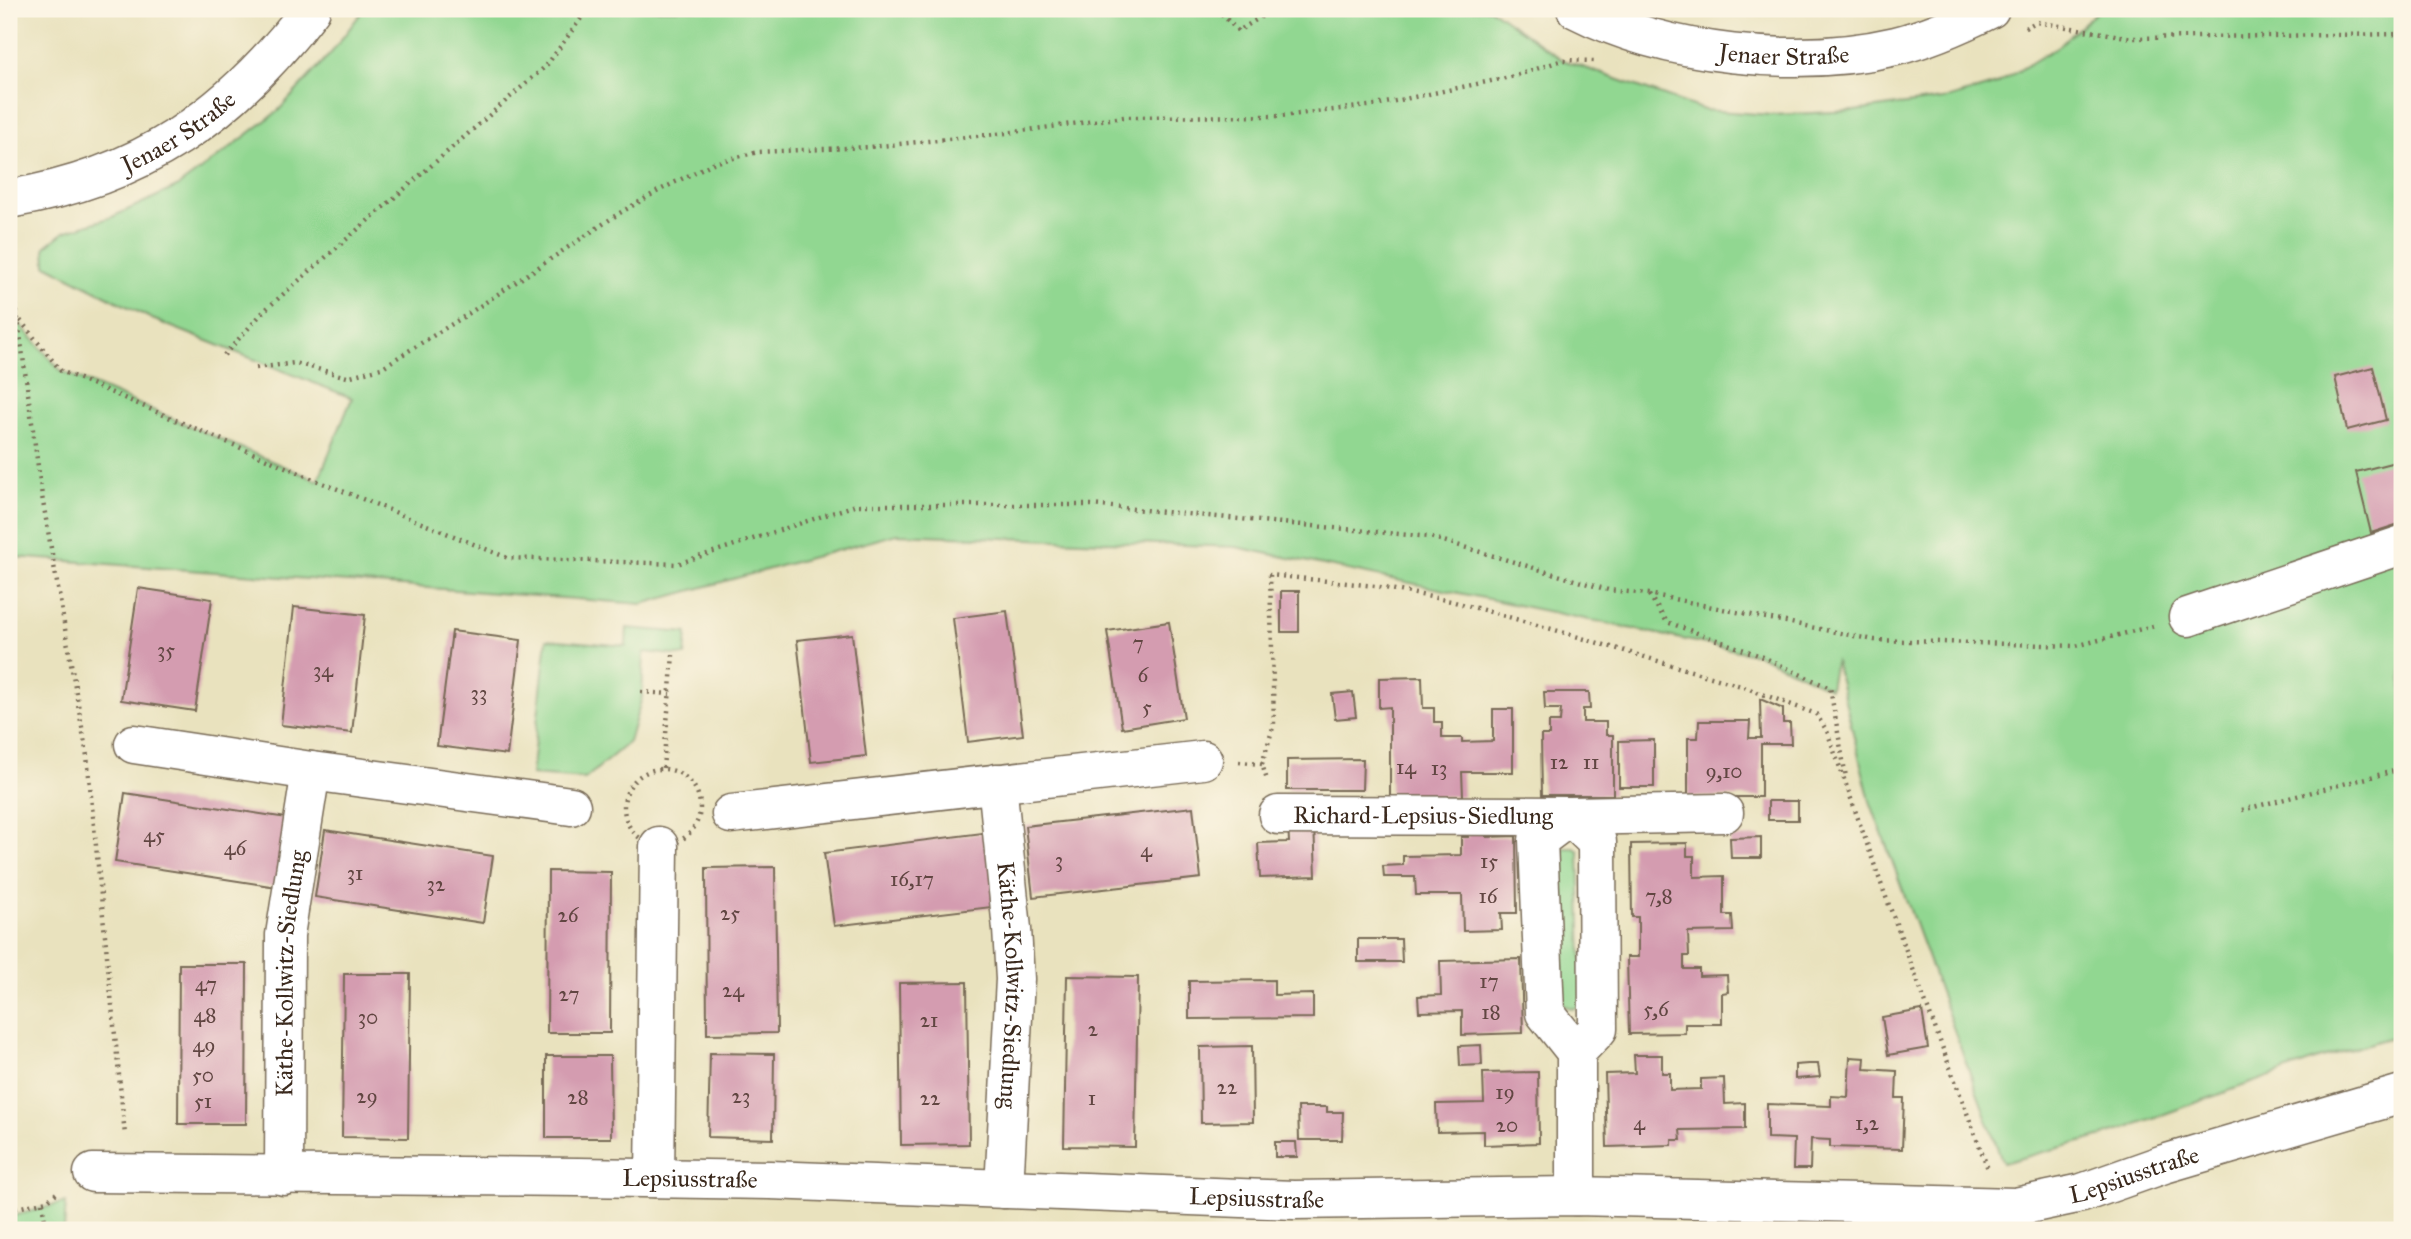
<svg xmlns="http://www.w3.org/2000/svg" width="2411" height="1239" viewBox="0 0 2411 1239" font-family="'IM FELL Great Primer',serif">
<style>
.green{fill:#91d791;stroke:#668058;stroke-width:2}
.building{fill:#d49cb0}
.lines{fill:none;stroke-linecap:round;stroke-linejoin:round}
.minor-casing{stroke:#786a56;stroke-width:41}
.major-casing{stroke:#786a56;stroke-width:41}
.path{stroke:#786a56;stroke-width:4.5;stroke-dasharray:2 5;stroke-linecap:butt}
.minor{stroke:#fff;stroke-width:38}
.major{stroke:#fff;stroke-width:38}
.labels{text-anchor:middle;stroke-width:5;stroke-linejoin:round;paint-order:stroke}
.number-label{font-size:21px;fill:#614642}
.street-label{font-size:24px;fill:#3b2a1e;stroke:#fcf5e5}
</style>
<rect width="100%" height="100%" fill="#fcf5e5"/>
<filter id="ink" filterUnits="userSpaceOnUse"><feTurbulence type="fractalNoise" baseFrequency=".0143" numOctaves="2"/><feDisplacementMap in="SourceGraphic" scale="14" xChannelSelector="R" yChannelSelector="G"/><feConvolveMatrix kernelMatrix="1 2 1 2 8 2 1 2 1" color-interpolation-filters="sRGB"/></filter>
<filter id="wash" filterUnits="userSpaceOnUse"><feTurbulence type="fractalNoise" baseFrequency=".00686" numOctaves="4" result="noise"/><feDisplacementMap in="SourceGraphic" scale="28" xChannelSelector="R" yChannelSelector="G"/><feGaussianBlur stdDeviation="1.57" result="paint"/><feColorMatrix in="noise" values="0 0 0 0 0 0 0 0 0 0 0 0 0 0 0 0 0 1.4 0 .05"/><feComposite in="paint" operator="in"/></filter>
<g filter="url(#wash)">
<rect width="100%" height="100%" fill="#e9e2be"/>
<g class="green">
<path d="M364,9h1127l72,51 141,50 67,5 83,-4 96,-13 47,-14 60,-37 43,-38h302v1025l-84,25 -215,77 -100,27 -133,-362 -35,-141 -5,28 -71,-33 -523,-108 -339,-13 -255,70 -627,-47 -6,-22v-223l52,59 257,110 34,-83 -200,-79 -106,-54 -1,-18 19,-15 48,-15 65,-30 45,-33 56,-43 53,-58z"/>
<path d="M627,628l60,5 -2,23 -41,-4 -2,45 -13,45 -44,37 -54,-4 16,-136 79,7z"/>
<path d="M1564,848h10l5,3 4,153 -10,5 -10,-4 -6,-148z"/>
<path d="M66,1202l-2,28h-55v-13z"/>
</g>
<g id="blocks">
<g class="building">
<path d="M2373,367l13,53 -39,10 -12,-53z"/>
<path d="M2395,462l7,27v34l-31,10 -15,-61z"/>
<path d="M138,588l74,11 -17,112 -74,-11z"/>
<rect x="1281" y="591" width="18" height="41"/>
<path d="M294,607l71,8 -13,118 -71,-8z"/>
<path d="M1007,611l16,124 -55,7 -15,-124z"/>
<path d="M1169,622l15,96 -62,10 -15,-97z"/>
<path d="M452,631l69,9 -14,115 -70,-9z"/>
<path d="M852,634l14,122 -55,6 -14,-122z"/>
<path d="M1422,677l1,31h11v14h8v16h20v4l31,-1v-32h20v63h-51l1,24 -73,1v-90l-11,1v-30z"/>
<path d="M1353,692l3,25 -21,2 -3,-25z"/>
<path d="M1544,692h45l1,17h-7v13h23v13h7v60h-71l-1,-60h8v-13h11l1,-13h-16z"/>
<path d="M1760,699l23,10v14h7l1,21h-30v53h-73v-59h10l1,-17h51l-1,17h12z"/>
<path d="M1654,740v47h-35v-46z"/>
<path d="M1363,759l-1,31h-75v-30z"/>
<path d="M125,793l162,25 -10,69 -162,-25z"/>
<rect x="1768" y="801" width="30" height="19"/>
<path d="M1193,807l8,71 -168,19 -8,-71z"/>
<path d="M1468,821h19v16l29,-1 1,77h-16l1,17 -39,1 -1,-36h-46l-1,-18h-31l-1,-11 20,-1v-9l58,-1v-18h7z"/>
<path d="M1288,822h26l2,54 -56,2 -2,-35 31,-1z"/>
<path d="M325,830l168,26 -10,67 -168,-26z"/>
<path d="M990,832l10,74 -166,20 -10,-73z"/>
<path d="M1761,837v21h-30l-1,-20z"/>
<path d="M1687,843v13h7v21l30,-1v39h8l1,16 -45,1 1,24h-5v13h15v7l28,-1 1,17 -6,1v31h-37v9l-56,1 -2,-77h11v-40h-6l-1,-73z"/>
<path d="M775,867l2,166 -70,1 -1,-166z"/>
<path d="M548,871l63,1 -1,161h-63z"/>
<path d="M1358,939h43l1,23h-44z"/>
<path d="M1521,959l2,74 -61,2v-24l-43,1 -1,-16 23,-1 -1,-34z"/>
<path d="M179,964h68l-1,160h-68z"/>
<path d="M344,974h66l-2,164 -66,-1z"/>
<path d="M1067,976l71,1 -3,170 -71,-1z"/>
<path d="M1274,980v15l39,-1v24l-124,1v-38z"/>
<path d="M967,982l2,162 -68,1 -2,-162z"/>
<path d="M1922,1010l6,38 -40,7 -6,-38z"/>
<path d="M1481,1045l1,20 -22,1 -1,-20z"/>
<path d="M1252,1046l1,76 -52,1 -1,-76z"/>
<path d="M710,1053l64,1 -1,85 -65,-2z"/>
<path d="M1634,1055h28v18h8v17l31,-1v-10l23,-1 1,26 20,-1v26l-65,1 1,10h-9v5l-65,2 -2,-73 30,-1z"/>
<path d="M546,1056h64l1,82h-65z"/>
<path d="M1850,1057l15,1 -1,11 33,2 -1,27h8l-2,51 -72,-2v-7l-19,-1 -1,30h-17l1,-30 -27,-1v-34l64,2v-10l17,1z"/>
<path d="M1808,1064h10l2,13 -25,2v-14z"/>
<path d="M1538,1072l1,71 -55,2v-14l-47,1 -1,-28 48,-1 -1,-30z"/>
<path d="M1298,1107h29v5h16l-1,28h-43z"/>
<path d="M1275,1142h21l1,15h-22z"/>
<path d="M2261,1222l3,8h-26z"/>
</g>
</g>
</g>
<g filter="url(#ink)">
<use href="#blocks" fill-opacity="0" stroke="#786a56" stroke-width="2"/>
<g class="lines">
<g class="minor-casing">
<g id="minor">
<path d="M2188,617l214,-72"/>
<path d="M134,744l177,27 260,35"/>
<path id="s1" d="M997,783l15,146 3,50 -11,210"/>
<path d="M731,814l472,-54"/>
<path id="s2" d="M1278,815l292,1 154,-3"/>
<path d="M1576,1052l22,-23 -1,-187 -27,-26 -32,24 7,173 31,39v144"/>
<path id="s3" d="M93,1173l486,4 191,3 524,20 282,-4 439,11 67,-14 82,-29 238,-70"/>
<path id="s4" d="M284,1176l1,-241 26,-164"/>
<path d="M655,1178l4,-332"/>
</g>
</g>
<g class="major-casing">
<g id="major">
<path id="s5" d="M1576,9c90,46 221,60 320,37 32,-8 64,-22 94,-37"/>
<path id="s6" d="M9,199c133,-22 221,-83 302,-190"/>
</g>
</g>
<g class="path">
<path d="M1217,9l21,22 36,-22"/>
<path d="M2025,28l11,-6 97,16 269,-4"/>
<path d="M12,276l30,220 45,260 38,379"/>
<path d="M16,315l45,56 257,110 190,77 169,6 179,-59h235l339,32 178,53 41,4 225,46 202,6 77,-20"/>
<path d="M224,355l41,-45 281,-244 42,-57"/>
<path d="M256,368l39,-5 52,14 34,-9 84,-52 153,-102 42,-24 53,-27 45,-11 112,-5 136,-14 118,-16 157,-1 95,-11 139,-29 48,-16 31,1"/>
<path d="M1649,595l18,27 94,34 69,32 16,89"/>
<path d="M641,692l29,2"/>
<path d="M1239,762l23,2 5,16"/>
<path d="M1262,764l12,-40 -4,-149 105,11 76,15 104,29 186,56 75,28 11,17 56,158 105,280"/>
<path d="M663,768l10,-113"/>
<circle cx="662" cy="807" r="38"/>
<path d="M2242,810l160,-41"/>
<path d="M42,1203l3,18 10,9"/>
<path d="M9,1210l38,-9 12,-10"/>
</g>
<use href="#minor" class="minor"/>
<use href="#major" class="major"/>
</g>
</g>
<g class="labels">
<g class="number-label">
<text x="1138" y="650">7</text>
<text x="166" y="657">35</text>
<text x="323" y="677">34</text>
<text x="1143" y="682">6</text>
<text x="479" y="700">33</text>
<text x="1147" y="714">5</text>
<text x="1559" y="769">12</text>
<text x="1591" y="769">11</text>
<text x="1406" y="774">14</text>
<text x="1439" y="775">13</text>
<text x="1724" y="778">9,10</text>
<text x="154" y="842">45</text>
<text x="235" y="855">46</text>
<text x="1146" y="857">4</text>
<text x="1059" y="867">3</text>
<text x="1489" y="868">15</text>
<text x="355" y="880">31</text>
<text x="912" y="886">16,17</text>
<text x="436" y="891">32</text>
<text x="1488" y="903">16</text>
<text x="1659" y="903">7,8</text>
<text x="730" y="920">25</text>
<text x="568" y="922">26</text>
<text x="1489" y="988">17</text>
<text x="206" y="991">47</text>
<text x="733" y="997">24</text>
<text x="569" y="1001">27</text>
<text x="1656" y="1016">5,6</text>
<text x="1491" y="1019">18</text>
<text x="205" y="1022">48</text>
<text x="368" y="1024">30</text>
<text x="929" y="1027">21</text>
<text x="1093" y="1036">2</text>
<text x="204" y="1052">49</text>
<text x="203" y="1082">50</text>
<text x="1227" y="1094">22</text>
<text x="1505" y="1099">19</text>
<text x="367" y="1103">29</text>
<text x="741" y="1103">23</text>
<text x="578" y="1104">28</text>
<text x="930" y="1105">22</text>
<text x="1092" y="1105">1</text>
<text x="203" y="1108">51</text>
<text x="1639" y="1130">4</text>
<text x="1867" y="1130">1,2</text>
<text x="1507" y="1132">20</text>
</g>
<g class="street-label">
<text dy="8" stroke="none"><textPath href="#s5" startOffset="215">Jenaer Straße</textPath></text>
<text dy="8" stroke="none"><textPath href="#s6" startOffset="184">Jenaer Straße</textPath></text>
<text dy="8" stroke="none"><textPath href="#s2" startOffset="145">Richard-Lepsius-Siedlung</textPath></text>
<text dy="8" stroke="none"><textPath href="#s4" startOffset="203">Käthe-Kollwitz-Siedlung</textPath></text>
<text dy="8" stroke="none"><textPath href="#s1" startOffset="203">Käthe-Kollwitz-Siedlung</textPath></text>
<text dy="8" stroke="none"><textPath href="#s3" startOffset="2046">Lepsiusstraße</textPath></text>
<text dy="8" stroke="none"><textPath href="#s3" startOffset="597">Lepsiusstraße</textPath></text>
<text dy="8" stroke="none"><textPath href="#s3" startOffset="1164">Lepsiusstraße</textPath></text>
</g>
</g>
<rect width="2411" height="1239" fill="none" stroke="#fcf5e5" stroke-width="35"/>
</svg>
